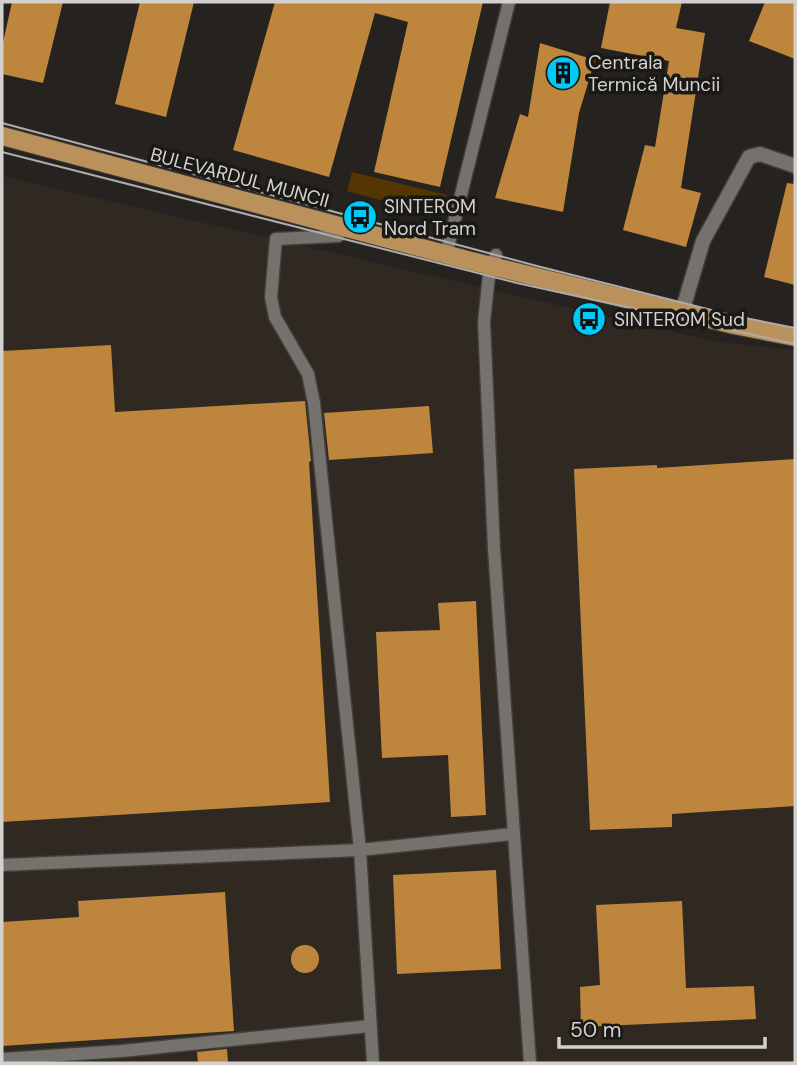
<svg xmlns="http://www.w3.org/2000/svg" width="797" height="1065" viewBox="0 0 797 1065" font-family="'DM Sans',sans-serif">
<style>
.built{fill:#2f2921}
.green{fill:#553502}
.building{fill:#bd863c}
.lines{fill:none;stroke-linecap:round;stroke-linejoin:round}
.service-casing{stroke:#413e3c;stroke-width:15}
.minor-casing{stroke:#413e3c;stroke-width:17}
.primary-casing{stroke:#413e3c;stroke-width:20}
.service{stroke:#75716d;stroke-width:12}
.minor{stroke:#75716d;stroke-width:14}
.primary{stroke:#ba915b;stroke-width:18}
.tram{stroke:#aeaba9;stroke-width:2}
.labels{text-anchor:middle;stroke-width:7;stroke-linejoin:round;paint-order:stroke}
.poi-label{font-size:19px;fill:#d3d1cf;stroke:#1b1916;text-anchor:start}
.street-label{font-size:19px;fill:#d3d1cf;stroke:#1b1916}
</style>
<rect width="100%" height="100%" fill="#25221f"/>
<path class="built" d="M2,176l711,165 82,9v713h-793z"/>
<path class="green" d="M352,172l95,23 -12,20 -88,-24z"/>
<g class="building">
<path d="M12,2h51l-20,81 -41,-9v-27z"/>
<path d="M140,2h54l-28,115 -51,-13z"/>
<path d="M275,2h208l-43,185 -66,-15 34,-150 -33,-9 -46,164 -96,-27z"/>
<path d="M610,2h72l-6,26 29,5 -24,155 20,5 -15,54 -63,-17 22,-85 10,2 14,-86 -68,-13z"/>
<path d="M765,2h30v57l-46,-18z"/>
<path d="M540,43l55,17 -16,53 -16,99 -68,-14 25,-84 8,3z"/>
<path d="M787,183l8,1v101l-31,-8z"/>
<path d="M111,345l4,67 190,-11 6,60 -2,1 21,340 -328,20v-471z"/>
<path d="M429,406l4,47 -104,7 -5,-47z"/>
<path d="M795,459v347l-123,8v13l-82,3 -16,-361 83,-4v3z"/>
<path d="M476,601l10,214 -35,2 -3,-62 -66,3 -6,-126 64,-2 -2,-27z"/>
<path d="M496,870l5,99 -104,5 -4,-99z"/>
<path d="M225,892l9,139 -232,15v-124l77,-5 -1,-16z"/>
<path d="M682,901l4,87 68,-2 2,33 -175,8 -1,-40 20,-2 -4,-80z"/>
<circle cx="305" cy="959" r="14"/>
<path d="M227,1049l1,14h-30l-1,-11z"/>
</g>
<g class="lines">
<g class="service-casing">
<g id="service">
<path d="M339,225l-1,11 -62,3 -5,58 4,20 33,57 6,29 46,447 13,213"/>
<path d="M446,255l63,-253"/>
<path d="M496,255l-7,20 -5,47 10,227 36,514"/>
<path d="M2,865l358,-15 153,-16"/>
<path d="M2,1059l120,-8 248,-25"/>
</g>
</g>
<g class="minor-casing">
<path id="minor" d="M682,312l21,-71 46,-84 11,-3 35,12"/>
</g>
<g class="primary-casing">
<path id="primary" d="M2,136l465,124 267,65 61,12"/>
</g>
<use href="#service" class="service"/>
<use href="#minor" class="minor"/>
<use href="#primary" class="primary"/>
<g class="tram">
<path d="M2,123l535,143 198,50 60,12"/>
<path d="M2,152l515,131 278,61"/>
</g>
</g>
<defs>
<g id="building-disc" transform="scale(1.75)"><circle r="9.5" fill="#00cbf8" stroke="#1b1916"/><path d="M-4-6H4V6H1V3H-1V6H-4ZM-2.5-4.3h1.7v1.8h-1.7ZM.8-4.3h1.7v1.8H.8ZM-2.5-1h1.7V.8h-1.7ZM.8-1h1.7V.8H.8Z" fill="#111"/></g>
<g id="bus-disc" transform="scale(1.75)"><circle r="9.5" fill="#00cbf8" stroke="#1b1916"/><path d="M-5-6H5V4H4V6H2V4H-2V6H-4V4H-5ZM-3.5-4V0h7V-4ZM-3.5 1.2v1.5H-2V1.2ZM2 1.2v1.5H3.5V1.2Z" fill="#111"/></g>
</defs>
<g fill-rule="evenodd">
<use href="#building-disc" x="563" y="73"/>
<use href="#bus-disc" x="360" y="217"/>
<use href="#bus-disc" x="589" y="319"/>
</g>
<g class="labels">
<g class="poi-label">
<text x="588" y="69">Centrala<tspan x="588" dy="22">Termică Muncii</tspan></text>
<text x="384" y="213">SINTEROM<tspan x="384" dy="22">Nord Tram</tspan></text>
<text x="614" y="326">SINTEROM Sud</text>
</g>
<g class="street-label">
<text transform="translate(240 177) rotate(15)" y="7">BULEVARDUL MUNCII</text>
</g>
</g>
<rect width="797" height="1065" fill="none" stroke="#d3d1cf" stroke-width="7"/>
<path d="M559 1037v10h206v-10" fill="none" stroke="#d3d1cf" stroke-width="3.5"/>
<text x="570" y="1037" font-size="21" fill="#d3d1cf" stroke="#1b1916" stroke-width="5" paint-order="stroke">50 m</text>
</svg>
